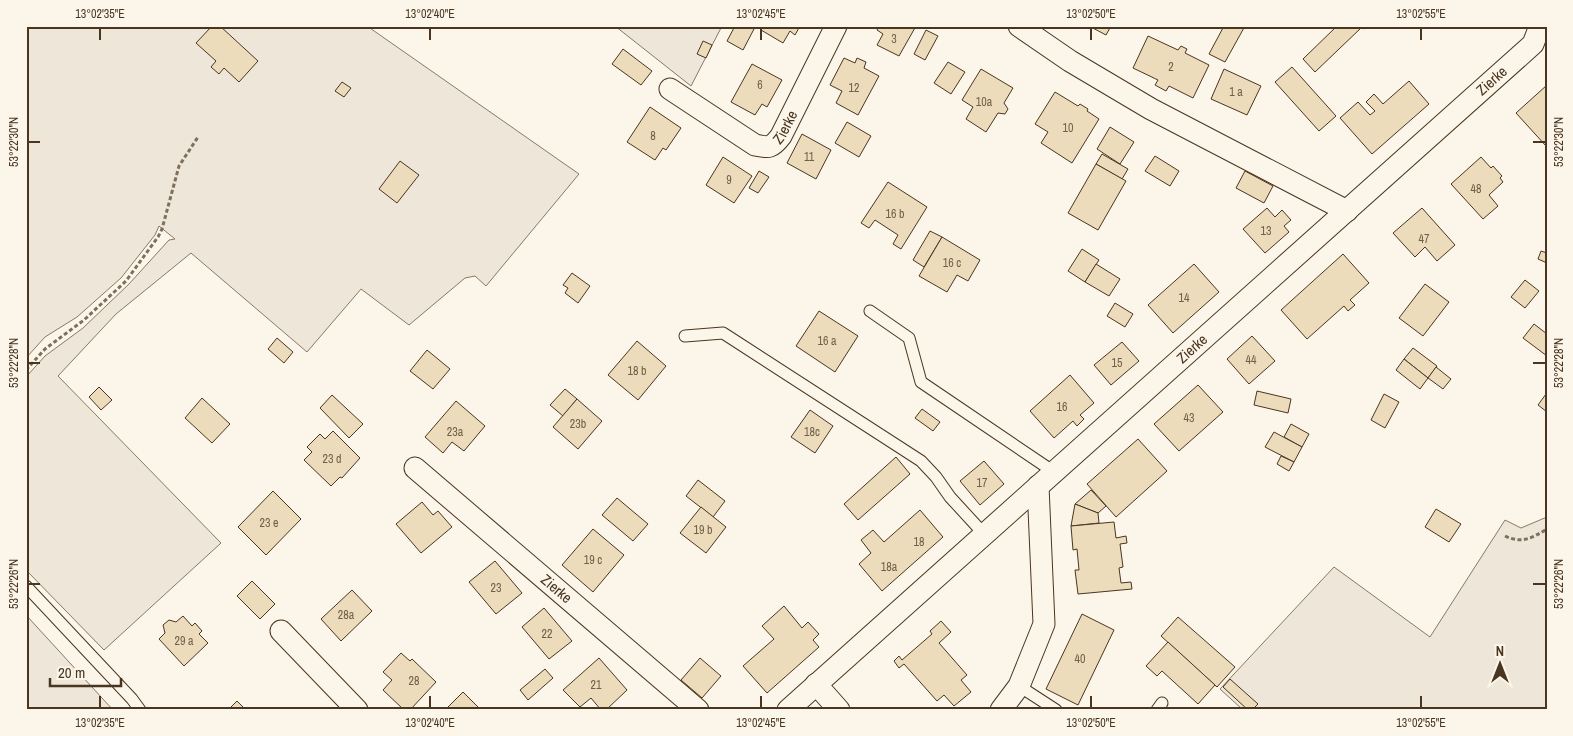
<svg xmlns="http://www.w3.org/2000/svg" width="1573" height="736" viewBox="0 0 1573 736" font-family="'Archivo Narrow',sans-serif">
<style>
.green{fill:#ede6d9;stroke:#887966}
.building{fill:#ecdcbc;stroke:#4a3520}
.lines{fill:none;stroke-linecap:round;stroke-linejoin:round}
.lane-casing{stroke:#4a3520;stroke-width:13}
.street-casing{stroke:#4a3520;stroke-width:23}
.path{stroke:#7f6f5c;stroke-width:3;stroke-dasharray:4 2.5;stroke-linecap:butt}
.lane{stroke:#fbf6e9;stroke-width:11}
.street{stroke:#fbf6e9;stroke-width:21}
.ticks{fill:none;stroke:#4a3520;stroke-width:2}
.labels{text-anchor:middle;stroke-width:4;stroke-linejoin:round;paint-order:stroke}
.number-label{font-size:12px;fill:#725f47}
.street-label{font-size:15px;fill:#4a3520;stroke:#fbf6e9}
.neatline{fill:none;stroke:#4a3520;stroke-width:2}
.ticks-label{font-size:12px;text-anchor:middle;fill:#4a3520}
</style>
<rect width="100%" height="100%" fill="#fbf6e9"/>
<g class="green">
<path d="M26,26h341l212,148 -93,112 -11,-10 -10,2 -56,47 -48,-36 -54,63 -116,-99 -75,61 -58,62 163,167 -117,107 -78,-80v-193l19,-21 38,-28 46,-44 40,-44 6,-1 -16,-13 -4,9 -34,43 -44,39 -32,20 -19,21z"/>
<path d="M615,26h107l-31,60z"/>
<path d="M1547,517v193h-304l-23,-21 114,-122 96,70 75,-117 16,8z"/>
<path d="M26,615l87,95h-87z"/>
</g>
<g class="building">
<path d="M212,26h8l38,35 -19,21 -15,-14 -5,6 -8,-7 5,-6 -20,-18z"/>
<path d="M735,26h14l5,3 -11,21 -16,-9z"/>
<path d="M763,26h37l-5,9 -5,-4 -7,12 -22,-13z"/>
<path d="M879,26h37l-17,30 -22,-11 6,-11 -6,-4z"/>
<path d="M1089,26h22l-5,9z"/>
<path d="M1224,26h21l-20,36 -16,-8z"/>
<path d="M1337,26h31l-4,3 -2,-2 -47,45 -12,-13z"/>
<path d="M926,30l12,6 -13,24 -11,-6z"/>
<path d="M1148,36l30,14 3,-4 6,3 -2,4 24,12 -16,33 -24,-12 -3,5 -11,-6 3,-5 -25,-12z"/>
<path d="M703,41l9,4 -6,13 -9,-4z"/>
<path d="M623,49l29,22 -11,14 -29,-21z"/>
<path d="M844,58l11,5 2,-5 9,4 -2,6 15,8 -21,39 -22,-12 6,-12 -12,-6z"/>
<path d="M948,62l17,10 -14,22 -17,-11z"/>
<path d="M752,64l30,16 -15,27 -5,-3 -7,11 -24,-13z"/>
<path d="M1292,67l44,49 -17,15 -44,-49z"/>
<path d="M981,69l32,19 -9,15 4,6 -3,5 -7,-1 -12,19 -20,-13 7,-12 -11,-7z"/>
<path d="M1224,69l37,17 -14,29 -36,-16z"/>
<path d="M1409,81l20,23 -57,50 -32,-36 18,-16 12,13 5,-4 -9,-9 8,-8 9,10z"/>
<path d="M342,82l9,6 -7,9 -9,-6z"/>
<path d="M1547,85v60l-1,1 -30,-33z"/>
<path d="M1055,92l23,14 2,-2 8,5 -1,2 12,8 -27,44 -31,-20 7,-11 -13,-8z"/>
<path d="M650,107l31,21 -15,22 -3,-2 -8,12 -28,-18z"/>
<path d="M847,122l24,14 -12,21 -24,-14z"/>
<path d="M1110,127l24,15 -14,22 -23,-15z"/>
<path d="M802,134l29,16 -15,29 -29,-16z"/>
<path d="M1102,154l26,15 -6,10 -26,-15z"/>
<path d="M1155,156l24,15 -9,15 -25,-15z"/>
<path d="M723,157l29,19 -18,27 -28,-18z"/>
<path d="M1481,157l10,11 2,-2 9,10 -2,2 3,4 -14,13 9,11 -15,13 -32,-35z"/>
<path d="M400,161l19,14 -22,28 -18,-14z"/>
<path d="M1096,164l30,17 -28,49 -30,-17z"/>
<path d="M759,171l10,6 -11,16 -9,-5z"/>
<path d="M1245,171l28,15 -9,17 -28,-15z"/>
<path d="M888,182l39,25 -26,42 -8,-5 5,-9 -23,-15 -6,8 -8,-5z"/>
<path d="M1267,208l8,9 7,-7 9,10 -7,6 5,6 -24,21 -22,-24z"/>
<path d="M1422,208l33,37 -18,16 -12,-14 -10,10 -22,-24z"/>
<path d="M930,231l12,6 -18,30 -11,-7z"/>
<path d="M942,237l38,23 -12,21 -11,-6 -10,17 -28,-16z"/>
<path d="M1082,249l17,11 -14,22 -17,-11z"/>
<path d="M1541,251l6,2v10l-9,-4z"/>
<path d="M1343,254l26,29 -19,17 5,5 -7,6 -4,-5 -37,33 -26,-29z"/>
<path d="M1096,264l24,15 -11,17 -24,-14z"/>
<path d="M1194,264l25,28 -46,41 -25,-28z"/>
<path d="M572,273l18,13 -12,17 -13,-10 3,-5 -5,-3z"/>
<path d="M1525,280l14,11 -14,17 -14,-11z"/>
<path d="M1425,284l24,18 -26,34 -24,-18z"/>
<path d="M1115,303l18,11 -8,13 -18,-11z"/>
<path d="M819,311l39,25 -23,36 -39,-26z"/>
<path d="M1534,324l13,10v22l-24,-18z"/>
<path d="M1252,336l23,25 -26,23 -22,-25z"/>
<path d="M277,338l16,14 -9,11 -16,-14z"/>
<path d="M637,341l29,25 -28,34 -30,-25z"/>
<path d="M1122,342l17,19 -28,24 -17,-20z"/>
<path d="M1413,348l24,18 -9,12 -24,-19z"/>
<path d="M427,350l23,19 -17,20 -23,-18z"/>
<path d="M1404,359l24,19 -8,11 -24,-19z"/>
<path d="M1436,367l15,12 -8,10 -15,-11z"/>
<path d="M1070,375l24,28 -14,12 4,4 -7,7 -4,-5 -19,17 -24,-27z"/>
<path d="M1198,385l25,27 -44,39 -25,-27z"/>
<path d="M99,387l13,13 -11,10 -12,-13z"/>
<path d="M565,389l12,10 -14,17 -13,-11z"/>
<path d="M1257,391l34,8 -3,14 -34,-8z"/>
<path d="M1384,394l15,8 -14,26 -14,-8z"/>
<path d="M1546,394l1,1v17l-9,-7z"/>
<path d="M332,395l31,29 -14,14 -29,-30z"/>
<path d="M202,398l28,26 -18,19 -27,-25z"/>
<path d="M577,399l25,22 -24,28 -25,-22z"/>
<path d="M456,401l29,25 -21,25 -12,-9 -9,11 -18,-16z"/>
<path d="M922,409l18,13 -7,9 -18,-13z"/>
<path d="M810,410l23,16 -18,27 -24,-16z"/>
<path d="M1291,424l18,10 -7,13 -18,-10z"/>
<path d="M333,431l27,27 -18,20 -2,-1 -9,9 -27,-26 8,-8 -5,-5 13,-13 5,5z"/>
<path d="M1274,432l28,15 -8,15 -29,-15z"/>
<path d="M1138,439l29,32 -51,46 -29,-33z"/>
<path d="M1281,456l13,6 -5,9 -12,-7z"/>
<path d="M896,457l14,17 -52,46 -14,-16z"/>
<path d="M984,461l20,23 -24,21 -20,-24z"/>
<path d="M698,480l27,21 -12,16 -27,-21z"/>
<path d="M1091,490l15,16 -8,7 -23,-9z"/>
<path d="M273,491l28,28 -35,36 -28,-28z"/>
<path d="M617,498l31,26 -15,17 -31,-26z"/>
<path d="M422,502l11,13 5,-4 14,16 -31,26 -25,-29z"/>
<path d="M1075,504l23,9 1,10 -28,3z"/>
<path d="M701,507l25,20 -20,26 -26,-20z"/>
<path d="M1436,509l25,15 -12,18 -24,-15z"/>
<path d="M920,510l23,27 -61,54 -23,-27 12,-11 -10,-13 12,-10 11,12z"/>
<path d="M1114,522l2,16 10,-2 1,7 -7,1 3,23 -4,1 2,15 10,-1 1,7 -54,5 -3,-24h4l-2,-21 -4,1 -2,-24z"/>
<path d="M593,529l31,26 -31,37 -31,-27z"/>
<path d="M495,561l27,32 -26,21 -27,-32z"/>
<path d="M252,581l23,23 -15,15 -23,-23z"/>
<path d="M352,590l20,21 -31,30 -20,-22z"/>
<path d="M784,606l18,22 6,-6 11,12 -6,6 6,7 -52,46 -24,-27 31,-27 -12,-13z"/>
<path d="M544,608l28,33 -23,18 -27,-32z"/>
<path d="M1082,614l32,16 -36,75 -32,-16z"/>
<path d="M183,616l9,10 3,-3 7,8 -3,3 9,9 -24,23 -25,-27 6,-6 -2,-8 6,-5 7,2z"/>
<path d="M1178,617l57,50 -18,20 -56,-51z"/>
<path d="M941,621l10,11 -12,11 28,32 -6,5 10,12 -17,14 -10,-11 -7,6 -33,-37 -5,4 -5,-7 5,-5 3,4 30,-26 -2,-3z"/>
<path d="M1168,642l47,43 -17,19 -36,-33 -5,5 -11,-10z"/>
<path d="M401,653l9,8 2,-2 24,23 -26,28h-6l-21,-20 9,-10 -9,-8z"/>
<path d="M599,658l28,32 -21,20h-5l-10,-12 -11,9 -17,-17z"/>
<path d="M700,658l21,18 -19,22 -21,-18z"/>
<path d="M545,669l8,9 -25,22 -8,-10z"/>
<path d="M1230,679l28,25 -6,6h-4l-25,-23z"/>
<path d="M463,692l18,18h-36z"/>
<path d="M237,701l9,9h-18z"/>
</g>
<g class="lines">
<g class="lane-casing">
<g id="lane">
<path d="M870,311l39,27 12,44 133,90"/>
<path d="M685,336l38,-3 198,128 15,16 14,20 34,37"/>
<path d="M26,586l106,113 8,11"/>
<path d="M1019,686l37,24"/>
<path d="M1157,710l5,-7"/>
</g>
</g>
<g class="street-casing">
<g id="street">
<path d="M1019,26l51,35 81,48 196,102"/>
<path id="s1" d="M670,89l85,56c14,3 17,3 26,-9l55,-110"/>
<path id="s2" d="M415,468l283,242"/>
<path d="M281,631l76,79"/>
<path d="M816,684l23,26"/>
<path id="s3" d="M788,710l745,-666 7,-18"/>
<path d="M1001,710l18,-24 25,-62 -6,-138"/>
</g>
</g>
<g class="path">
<path d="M26,370l19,-21 39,-29 42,-39 32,-44 4,-8 17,-63 19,-29"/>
<path d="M1505,536c17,8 27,2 42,-7"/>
</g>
<use href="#lane" class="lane"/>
<use href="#street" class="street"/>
</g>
<path class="ticks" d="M100,28v12M430,28v12M761,28v12M1091,28v12M1421,28v12M28,142h12M1533,142h13M28,363h12M1533,363h13M28,584h12M1533,584h13M100,696v12M430,696v12M761,696v12M1091,696v12M1421,696v12"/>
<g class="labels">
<g class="number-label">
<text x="894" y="43">3</text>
<text x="1171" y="71">2</text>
<text x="760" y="89">6</text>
<text x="854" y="92">12</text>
<text x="1236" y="96">1 a</text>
<text x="984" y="106">10a</text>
<text x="1068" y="132">10</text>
<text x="653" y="140">8</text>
<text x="809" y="161">11</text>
<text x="729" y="184">9</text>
<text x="1476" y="193">48</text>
<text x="895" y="218">16 b</text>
<text x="1266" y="235">13</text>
<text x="1424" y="243">47</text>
<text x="952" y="267">16 c</text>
<text x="1184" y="302">14</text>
<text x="827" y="345">16 a</text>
<text x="1251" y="364">44</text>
<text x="1117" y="367">15</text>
<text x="637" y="375">18 b</text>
<text x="1062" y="411">16</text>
<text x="1189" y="422">43</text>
<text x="578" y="428">23b</text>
<text x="455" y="436">23a</text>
<text x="812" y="436">18c</text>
<text x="332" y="463">23 d</text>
<text x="982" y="487">17</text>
<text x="269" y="527">23 e</text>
<text x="703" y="534">19 b</text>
<text x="919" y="546">18</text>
<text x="593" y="564">19 c</text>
<text x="889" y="571">18a</text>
<text x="496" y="592">23</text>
<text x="346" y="619">28a</text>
<text x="547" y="638">22</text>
<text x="184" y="645">29 a</text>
<text x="1080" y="663">40</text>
<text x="414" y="685">28</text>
<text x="596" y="689">21</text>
</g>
<g class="street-label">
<text dy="5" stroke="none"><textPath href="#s3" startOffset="944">Zierke</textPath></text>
<text dy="5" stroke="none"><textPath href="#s1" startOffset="142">Zierke</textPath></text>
<text dy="5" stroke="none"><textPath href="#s3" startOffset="542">Zierke</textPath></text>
<text dy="5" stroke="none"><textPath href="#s2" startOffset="186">Zierke</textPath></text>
</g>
</g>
<rect width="1573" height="736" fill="none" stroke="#fbf6e9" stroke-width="55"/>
<g transform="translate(1500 664)" stroke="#fbf6e9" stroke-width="4" paint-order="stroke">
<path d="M0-4L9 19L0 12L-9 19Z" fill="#4a3520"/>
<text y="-8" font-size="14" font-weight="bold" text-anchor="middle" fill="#4a3520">N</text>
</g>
<path d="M50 678v8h71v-8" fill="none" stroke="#4a3520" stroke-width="2.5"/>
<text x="58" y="678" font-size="15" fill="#4a3520" stroke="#fbf6e9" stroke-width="4" paint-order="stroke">20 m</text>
<rect x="28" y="28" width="1518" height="680" class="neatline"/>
<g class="ticks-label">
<text x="100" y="18">13°02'35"E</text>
<text x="430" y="18">13°02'40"E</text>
<text x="761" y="18">13°02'45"E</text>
<text x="1091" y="18">13°02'50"E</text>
<text x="1421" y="18">13°02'55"E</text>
<text transform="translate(14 142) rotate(-90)" y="4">53°22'30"N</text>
<text transform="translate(1559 142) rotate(-90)" y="4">53°22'30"N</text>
<text transform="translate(14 363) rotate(-90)" y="4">53°22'28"N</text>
<text transform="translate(1559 363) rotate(-90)" y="4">53°22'28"N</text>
<text transform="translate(14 584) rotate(-90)" y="4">53°22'26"N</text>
<text transform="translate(1559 584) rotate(-90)" y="4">53°22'26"N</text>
<text x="100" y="727">13°02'35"E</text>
<text x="430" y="727">13°02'40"E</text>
<text x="761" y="727">13°02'45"E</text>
<text x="1091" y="727">13°02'50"E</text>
<text x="1421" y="727">13°02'55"E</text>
</g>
</svg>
